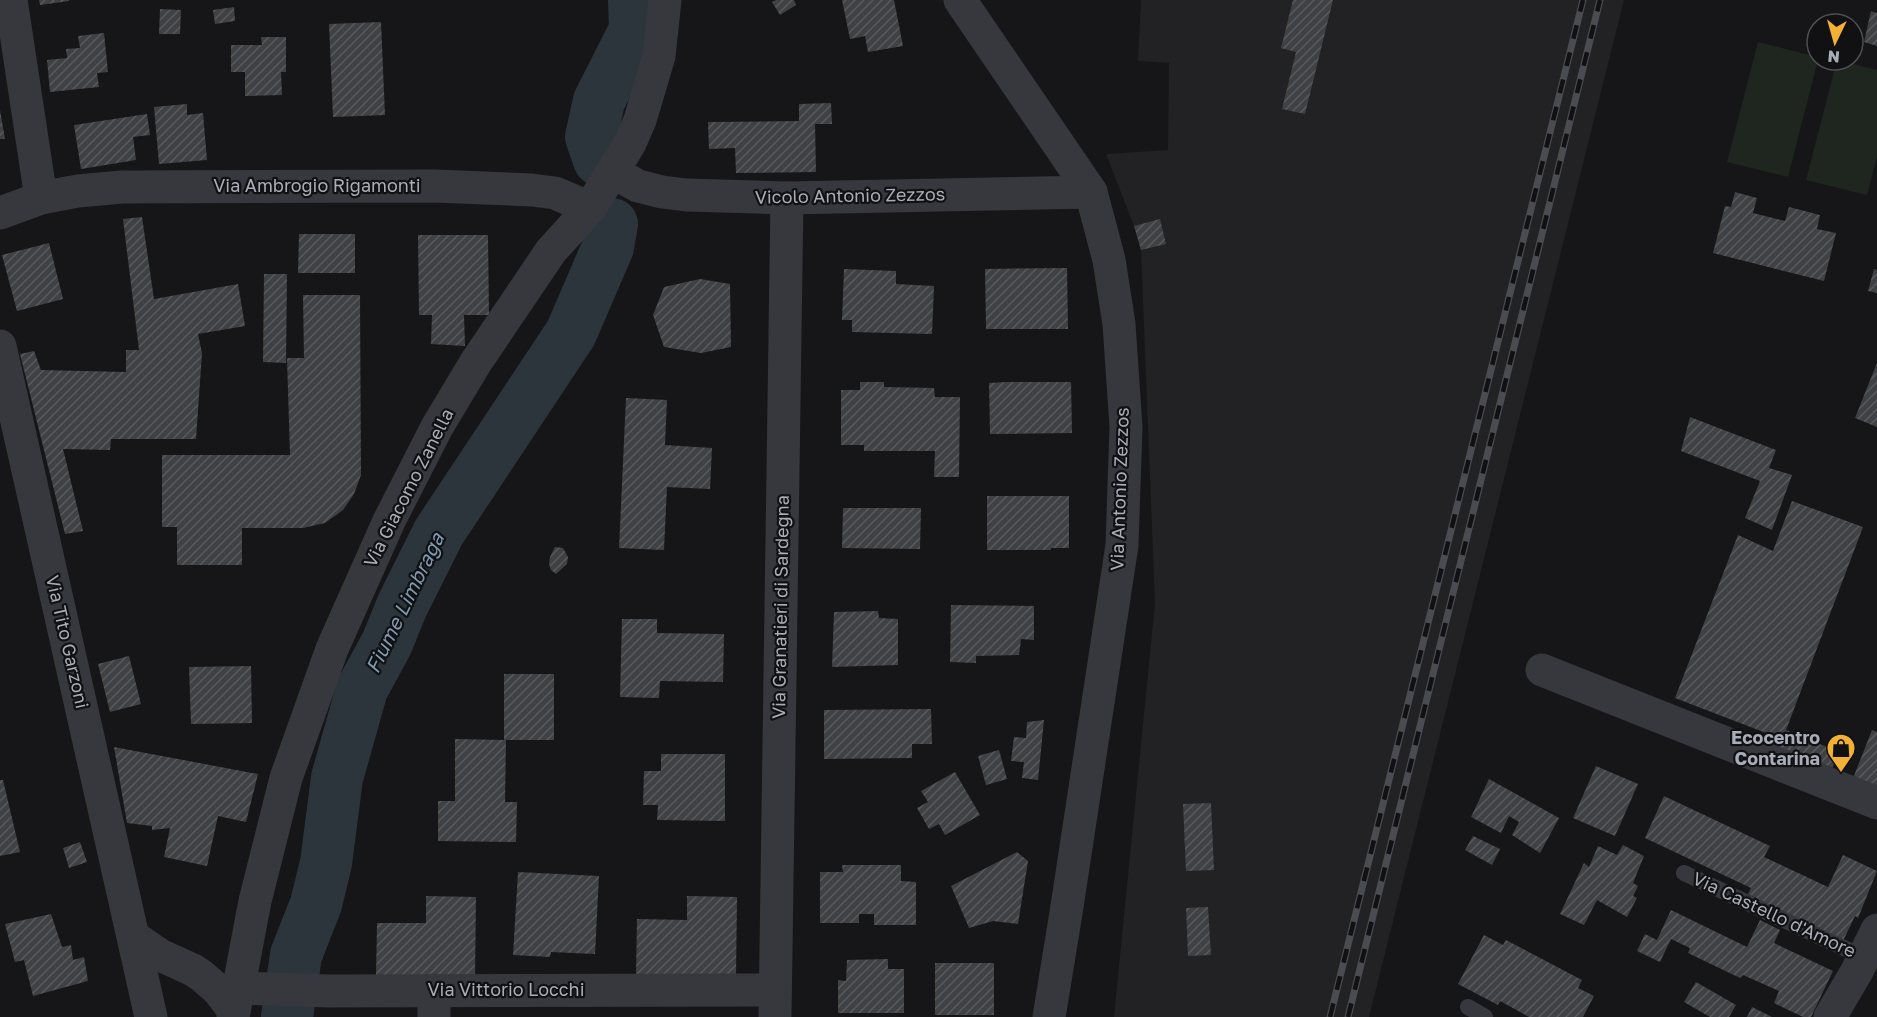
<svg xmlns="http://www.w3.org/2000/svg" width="1877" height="1017" viewBox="0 0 1877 1017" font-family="'Golos Text',sans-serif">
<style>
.built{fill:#222225}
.green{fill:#1e261f}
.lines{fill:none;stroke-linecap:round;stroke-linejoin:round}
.river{stroke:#2c353c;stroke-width:52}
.building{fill:url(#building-hatch)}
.service{stroke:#37383d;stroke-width:16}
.minor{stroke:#37383d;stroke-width:33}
.rail-casing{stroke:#4a4c52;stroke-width:7}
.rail{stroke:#111113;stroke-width:4.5;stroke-dasharray:14;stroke-linecap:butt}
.labels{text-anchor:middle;stroke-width:4.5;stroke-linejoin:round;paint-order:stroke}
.street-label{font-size:18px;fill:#a8adb8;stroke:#111113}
.poi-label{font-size:18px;font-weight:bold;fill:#a8adb8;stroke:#111113;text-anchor:end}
.water-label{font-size:20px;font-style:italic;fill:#7f9bb3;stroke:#111113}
</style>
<defs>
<pattern id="building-hatch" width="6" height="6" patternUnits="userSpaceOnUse" patternTransform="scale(1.5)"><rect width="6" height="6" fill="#404145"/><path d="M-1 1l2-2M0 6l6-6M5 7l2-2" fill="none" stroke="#595a5e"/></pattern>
</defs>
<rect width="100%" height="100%" fill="#161618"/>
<path class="built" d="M1141,0h483l-255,1017h-255l41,-414 -14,-353 -7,-24 -28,-72 62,-4 1,-87 -31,-2z"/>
<g class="green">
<path d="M1758,42l59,15 1,3 -30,117 -61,-15z"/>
<path d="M1837,60l40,10v87l-10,38 -61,-15z"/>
</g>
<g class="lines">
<g class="river">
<path d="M599,160l-8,-23 8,-36 36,-71 -1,-30"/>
<path d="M287,1017l9,-62 20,-51 10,-41 11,-85 25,-89 25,-46 15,-37 37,-74 132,-199 37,-86 4,-23"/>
</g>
</g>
<g class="building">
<path d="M39,0h30v1l-29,4z"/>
<path d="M776,0h18l2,5 -16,10 -8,-13z"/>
<path d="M842,0h52l9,46 -35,6 -3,-16 -15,3z"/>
<path d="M1293,0h40l-28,114 -23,-5 14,-57 -15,-4z"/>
<path d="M234,7l1,14 -20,3 -2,-14z"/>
<path d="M160,9l21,1 -1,24h-21z"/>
<path d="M1871,11l6,2v33l-13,-4z"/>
<path d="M381,22l4,93 -52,2 -4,-93z"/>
<path d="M104,33l4,39 -11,1 2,14 -49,5 -3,-32 20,-2 -1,-9 14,-1 -2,-12z"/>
<path d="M261,37h25v35h-5l1,23 -37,1v-24h-14v-27h31z"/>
<path d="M831,103l1,21h-17l1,48 -80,1 -1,-25 -26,1 -1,-27 91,-1v-17z"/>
<path d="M187,104v11l16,-2 4,47 -48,4 -5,-57z"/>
<path d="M0,110l5,29h-5z"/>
<path d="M147,114l3,21 -17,2 3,23 -55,9 -7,-44z"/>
<path d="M1735,192l22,6 -4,15 32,8 4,-14 31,8 -3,14 19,4 -12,48 -111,-28 12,-47 6,1z"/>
<path d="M142,217l12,82 84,-15 7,42 -47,8 4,19 -6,86h-85l-1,11 -47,-1 20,82 -18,3 -45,-180 14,-3 7,19 85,2v-22h13l-16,-131z"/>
<path d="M1160,219l6,25 -25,6 -7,-24z"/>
<path d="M299,234h56v39h-57z"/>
<path d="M418,235h70l1,80h-25l1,31 -34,-2 1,-29h-13z"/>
<path d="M49,243l14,56 -46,12 -15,-56z"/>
<path d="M1067,268l1,61h-82l-1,-60z"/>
<path d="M844,269l52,2v13l38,2 -2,48 -80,-2v-12h-10z"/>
<path d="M1874,269l3,1v23l-9,-2z"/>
<path d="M264,274h23l-1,89 -23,-1z"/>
<path d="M700,279l30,5 1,63 -30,6 -37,-6 -11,-32 11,-28z"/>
<path d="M303,295h57l1,180 -7,19 -11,16 -18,13 -22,5h-61v37h-65v-38h-15v-72h128l-3,-97h17z"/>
<path d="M1877,363v64l-22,-9z"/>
<path d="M860,382h24v5l50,1 1,9h25l-1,80h-25l1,-26h-71v-6h-23v-55h19z"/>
<path d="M1007,382h64l1,51 -82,1 -1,-51z"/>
<path d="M626,398l41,2 -2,45 47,3 -2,41 -43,-2 -3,63 -45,-2z"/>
<path d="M1690,417l86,33 -7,18 23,7 -20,55 -27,-12 15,-37 -79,-30z"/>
<path d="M987,496h82v52h-18v2h-64z"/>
<path d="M1792,501l71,26 -77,203 53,22 -11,27 -56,-24 7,-17 -104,-40 63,-163 35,16z"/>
<path d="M843,508h78l-1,41 -78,-1z"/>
<path d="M555,547l8,1 5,9 -1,7 -11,10 -5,-4 -2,-6 1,-7z"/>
<path d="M951,605l83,1v34l-13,-1 -2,16 -43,1v7l-26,-1z"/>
<path d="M878,611l1,7 19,1v46l-66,2 2,-55z"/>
<path d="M622,619h35v14l67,1 -1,48 -63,-1 -1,17 -39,-1z"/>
<path d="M129,656l12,48 -31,8 -12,-48z"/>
<path d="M251,666l1,57 -61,1 -2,-57z"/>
<path d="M504,674h50v66h-48l-1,62h12l-1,40 -78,-1v-40h17v-62l49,1z"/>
<path d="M931,709l1,35h-20v14l-88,1v-49z"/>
<path d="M1044,720l-6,60 -16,-2 2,-16 -13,-1 3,-24 12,1 1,-16z"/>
<path d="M1872,730l5,2v64l-27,-10z"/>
<path d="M114,747l144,27 -12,48 -28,-6 -11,50 -43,-9 6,-29 -18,2v-4l-25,-3z"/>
<path d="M999,750l8,29 -21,6 -8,-29z"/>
<path d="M661,754h64v67l-68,-1 1,-15h-15l1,-34h17z"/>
<path d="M1596,766l42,18 -23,52 -42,-18z"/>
<path d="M955,772l25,43 -35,20 -6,-11 -10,5 -12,-21 11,-6 -7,-11z"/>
<path d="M1489,779l70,39 -19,35 -28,-18 7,-13 -10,-6 -8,17 -30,-16z"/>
<path d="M0,780h3l17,72 -20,4z"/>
<path d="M1664,796l106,50 -6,11 64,30 15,-32 34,16 -19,47 -3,-2 -13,27 -94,-49 3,-6 -106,-50z"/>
<path d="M1211,803l3,67 -28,1 -3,-67z"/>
<path d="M1473,836l27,13 -8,16 -27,-15z"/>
<path d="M80,842l7,20 -18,6 -6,-20z"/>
<path d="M1623,845l21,11 -11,27 5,3 -5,10 4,2 -10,19 -30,-17 -13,25 -24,-11 24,-51 5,4 9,-21 19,9z"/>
<path d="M1017,852l11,9 -10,63 -25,-3 -24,7 -18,-42z"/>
<path d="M842,865h59v16l15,1v43h-42v-11h-15v9h-39v-51h23z"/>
<path d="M518,872l81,4 -4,78 -44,-2 -1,5 -37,-2z"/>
<path d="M426,896l50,1 -1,80 -99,-1 1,-53h49z"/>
<path d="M687,896l50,1 -1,79 -100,-1 1,-56 50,1z"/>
<path d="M1208,907l3,48 -23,1 -2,-48z"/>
<path d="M1671,910l76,37 13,-27 20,10 -6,13 59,28 -22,46h-8l-29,-14 5,-12 -36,-16 -3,3 -52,-25 2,-5 -19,-9 -11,23 -23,-11 8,-17 12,6z"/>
<path d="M51,914l11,33 9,-2 2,15 11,-3 4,24 -55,15 -9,-36 -9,2 -10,-38z"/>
<path d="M1484,935l19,10 3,-5 76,40 -4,8 16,8 -11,21h-54l-29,-16 -2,4 -40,-21z"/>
<path d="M888,959v10h16v44h-66v-33l8,1 1,-21z"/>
<rect x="935" y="963" width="59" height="52"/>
<path d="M1696,982l40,23 -7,12h-19l-26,-15z"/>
<path d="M1752,1007l20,10h-25z"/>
</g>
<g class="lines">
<g class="service">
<path d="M1684,873l179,84"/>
<path d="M1468,1007l17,10"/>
</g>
<g class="minor">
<path d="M11,0l30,198"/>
<path d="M960,0l131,192 18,68 10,64 7,103 -4,118 -56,368 -17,104"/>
<path d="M613,172l25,14 24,6 24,3 101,3 304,-6"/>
<path d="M0,213l41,-15 37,-7 44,-4 312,-1 98,4 23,3 35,15"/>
<path d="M0,346l151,671"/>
<path d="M1542,670l335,133"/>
<path d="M134,937l26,18 33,15 9,6 17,15 15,20"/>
<path d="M237,988l92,3 446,-1"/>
<path d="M233,1017l22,-116 31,-123 46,-129 57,-128 48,-94 39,-65 75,-111 39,-43 40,-65 10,-23 19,-64 6,-56"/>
<path d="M434,1017v-27"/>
<path d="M775,1017l12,-819"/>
<path d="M1830,1017l27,-46 20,-41"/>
</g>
<g class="rail-casing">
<g id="rail">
<path d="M1330,1017l253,-1017"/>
<path d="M1348,1017l252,-1017"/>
</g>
</g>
<use href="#rail" class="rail"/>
</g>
<defs>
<g id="shop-pin" transform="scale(1.5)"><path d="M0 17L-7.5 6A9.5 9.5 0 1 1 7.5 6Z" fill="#f2b134" stroke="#111113"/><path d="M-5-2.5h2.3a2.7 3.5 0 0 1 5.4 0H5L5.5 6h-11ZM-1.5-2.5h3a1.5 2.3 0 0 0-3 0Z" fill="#111"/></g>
</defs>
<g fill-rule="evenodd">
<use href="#shop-pin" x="1841" y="748"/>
</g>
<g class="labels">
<g class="street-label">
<text x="317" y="192">Via Ambrogio Rigamonti</text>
<text transform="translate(850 196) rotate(-1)" y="6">Vicolo Antonio Zezzos</text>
<text transform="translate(409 488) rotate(-63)" y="6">Via Giacomo Zanella</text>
<text transform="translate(1120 489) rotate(-88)" y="6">Via Antonio Zezzos</text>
<text transform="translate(781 607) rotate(-89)" y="6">Via Granatieri di Sardegna</text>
<text transform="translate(67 642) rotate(77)" y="6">Via Tito Garzoni</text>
<text transform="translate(1774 915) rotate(25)" y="6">Via Castello d'Amore</text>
<text x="506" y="996">Via Vittorio Locchi</text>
</g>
<g class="poi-label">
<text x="1820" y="744">Ecocentro<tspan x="1820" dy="21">Contarina</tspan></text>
</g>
<g class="water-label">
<text transform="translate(405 603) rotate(-64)" y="7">Fiume Limbraga</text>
</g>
</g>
<g transform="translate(1835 42) rotate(185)"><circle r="28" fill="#111113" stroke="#4d4f55" stroke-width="1.5"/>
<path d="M0-4.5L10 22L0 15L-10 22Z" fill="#f2b134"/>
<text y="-9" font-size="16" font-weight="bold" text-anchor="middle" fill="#a8adb8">N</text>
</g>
</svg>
